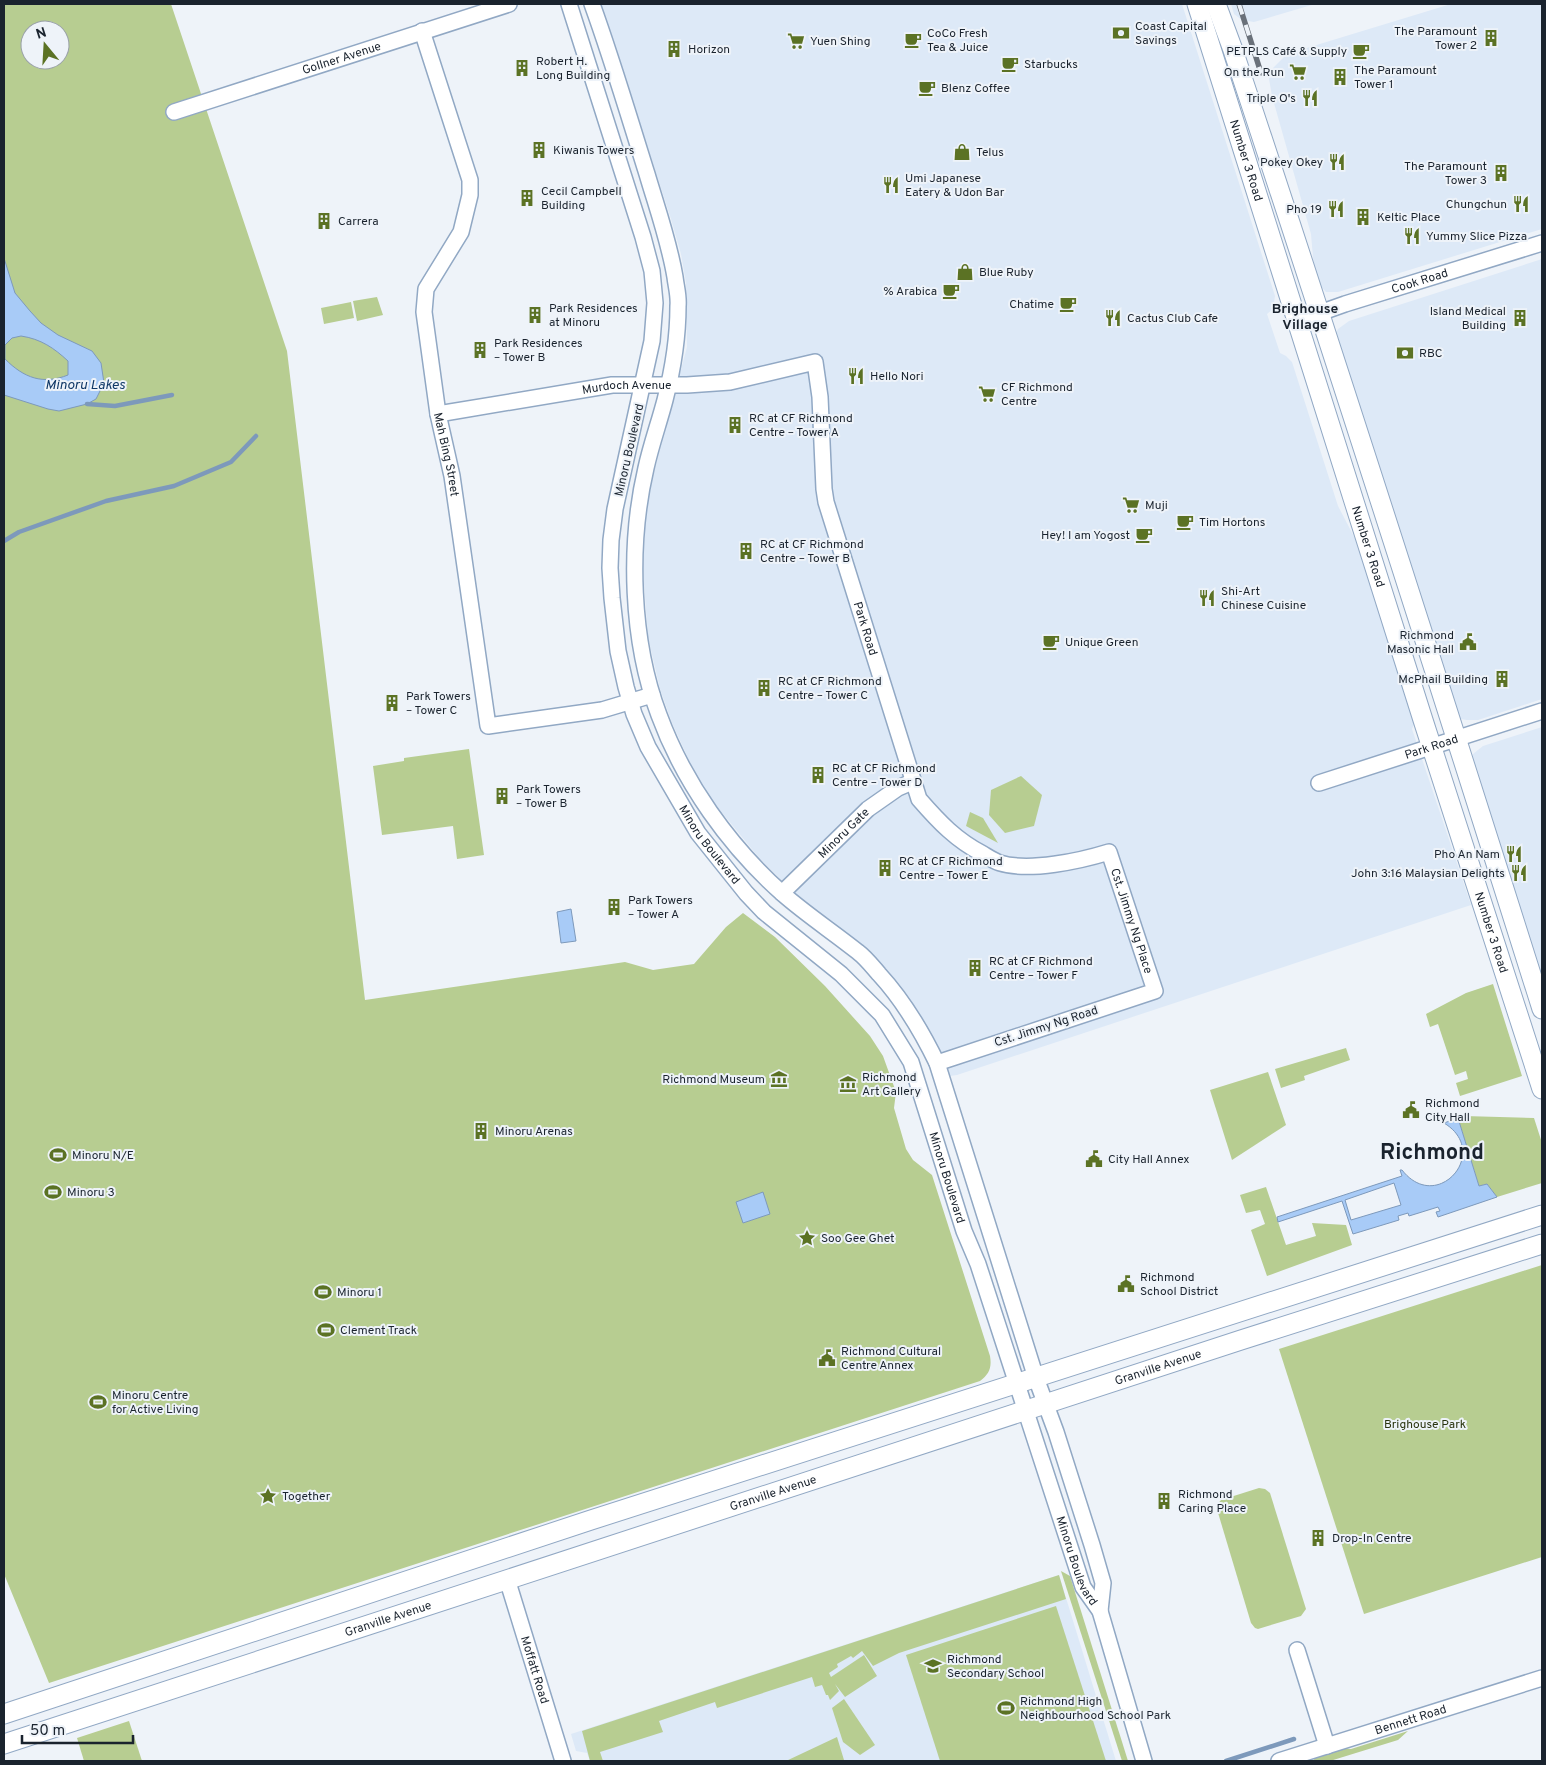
<svg xmlns="http://www.w3.org/2000/svg" width="1546" height="1765" viewBox="0 0 1546 1765" font-family="Overpass,sans-serif">
<style>
.built{fill:#dde9f7}
.green{fill:#b7cd91;fill-rule:evenodd}
.water{fill:#a8cbf7;stroke:#7d99bb;fill-rule:evenodd}
.lines{fill:none;stroke-linecap:round;stroke-linejoin:round}
.stream{stroke:#7d99bb;stroke-width:4.5}
.minor-casing{stroke:#91a8c4;stroke-width:18}
.major-casing{stroke:#91a8c4;stroke-width:21}
.minor{stroke:#fff;stroke-width:15}
.major{stroke:#fff;stroke-width:19}
.rail-casing{stroke:#6a717a;stroke-width:5.5}
.rail{stroke:#eef3f9;stroke-width:4;stroke-dasharray:11;stroke-linecap:butt}
.labels{text-anchor:middle;stroke-width:4;stroke-linejoin:round;paint-order:stroke}
.poi-label{font-size:12px;fill:#1a232e;stroke:#eef3f9;text-anchor:start}
.street-label{font-size:12px;fill:#1a232e;stroke:#eef3f9}
.park-label{font-size:12px;fill:#28330d;stroke:#eef3f9}
.neighbourhood-label{font-size:14px;font-weight:bold;fill:#1a232e;stroke:#eef3f9}
.water-label{font-size:14px;font-style:italic;fill:#113967;stroke:#eef3f9}
.town-label{font-size:22px;font-weight:bold;fill:#1a232e;stroke:#eef3f9}
</style>
<rect width="100%" height="100%" fill="#eef3f9"/>
<g class="built">
<path d="M601,4h581l93,292 -2,13 -6,5 13,39 6,3 6,6 46,144 23,44 54,171 -3,8 59,176 -514,170 -7,1 -3,-1 -15,-33 -125,-137 -47,-46 -41,-50 -16,-22 -10,-18 -21,-46 -12,-34 -12,-52 -5,-67 2,-44 4,-31 10,-43 28,-105 -1,-64 -5,-29 -10,-35z"/>
<path d="M1231,4h84l-61,18 -12,-2 -8,-6z"/>
<path d="M1451,4h91v225l-204,63h-12l-11,-12 -4,-46 -39,-138 -4,-23 19,-19z"/>
<path d="M1542,259v440l-64,21h-11l-6,-1 -5,-6 -121,-379 3,-5 11,-8z"/>
<path d="M1542,727v261l-71,-228 2,-6 10,-8z"/>
<path d="M1059,1575l57,186h-526l-3,-8 -11,-2 -5,-17z"/>
</g>
<g class="green">
<path d="M4,4h167l116,347 78,649 260,-38 28,8 41,-6 32,-37 17,-14 32,24 50,49 45,50 13,20 13,36 -2,16 12,41 7,11 19,15 58,181c2,12 -1,18 -10,25l-931,302 -45,-109zM30,30h30v30h-30z"/>
<path d="M377,297l6,18 -26,6 -4,-20z"/>
<path d="M351,302l3,16 -30,6 -3,-16z"/>
<path d="M469,749l15,106 -27,4 -4,-33 -71,9 -9,-69 31,-5v-3z"/>
<path d="M1021,776l21,19 -8,31 -29,7 -16,-18 2,-25z"/>
<path d="M970,812l13,6 15,25 -32,-17z"/>
<path d="M1493,984l29,92 -62,20 -4,-13 12,-4 -2,-8 -11,4 -17,-51 -8,3 -4,-13 40,-21z"/>
<path d="M1346,1048l4,12 -46,16 1,4 -24,8 -6,-19z"/>
<path d="M1268,1072l18,53 -54,35 -22,-70z"/>
<path d="M1464,1116l70,2 8,25v40l-45,14 -10,-13 -8,2 -21,-68z"/>
<path d="M1266,1187l20,58 30,-9 -4,-13 34,2 6,20 -85,31 -16,-46 14,-6 -5,-14 -14,3 -6,-18z"/>
<path d="M1542,1265v292l-178,57 -85,-265z"/>
<path d="M1259,1488l6,1 5,4 36,116 -5,7 -43,13 -3,-1 -4,-5 -35,-117 5,-6z"/>
<path d="M1061,1571l9,5 58,185h-6z"/>
<path d="M1059,1575l7,24 -167,54 -26,13 -11,-15 -9,7 -2,-2 -14,8 1,3 -9,6 2,4 33,-22 13,21 -32,21 -10,-13 4,7 -9,9 -2,-5h-2l-4,-10 -7,2 -3,-10 -95,31 -2,-6 -56,19 4,11 -63,20 3,9h-13l-8,-30z"/>
<path d="M1056,1606l50,155h-166l-34,-106z"/>
<path d="M844,1699l31,46 -15,10 -17,-13 -11,-34z"/>
<path d="M129,1721l13,40h-58l-7,-23z"/>
<path d="M1408,1731l-10,9 -68,21h-17l5,-7 20,-6 13,1z"/>
<path d="M837,1737l7,23 -2,1 -6,-1 -3,1h-47z"/>
</g>
<g class="water">
<path d="M4,258l11,35 15,18 11,12 17,12 34,16 9,12 3,20 -8,16 -9,5 -28,7 -11,-2 -44,-14zM21,336c20,3 33,12 47,25v14c-25,10 -44,3 -63,-16v-14l7,-7z"/>
<path d="M571,909l5,32 -15,2 -4,-31z"/>
<path d="M1458,1118l21,68 8,-2 10,13 -59,20 -2,-5 4,-1 -2,-4 -29,9 -1,-3 -10,3 1,4 -46,14 -11,-33 -64,21 -1,-5 125,-41 -2,-6h2c35,45 90,-18 42,-47zM1394,1183l7,22 -50,15 -6,-20z"/>
<path d="M763,1192l7,22 -27,9 -7,-21z"/>
</g>
<g class="lines">
<g class="stream">
<path d="M87,404l28,2 57,-11"/>
<path d="M4,541l15,-9 87,-31 68,-15 57,-24 25,-26"/>
<path d="M1226,1761l68,-22"/>
</g>
<g class="minor-casing">
<g id="minor">
<path id="s1" d="M569,4l74,233 9,34 3,32 -3,38 -37,168 -4,31 -1,28 2,30 6,53 8,36 8,27 14,33 50,86 48,60 18,19 77,62 41,41 29,47 53,169 14,33 105,323 17,24 44,150"/>
<path d="M592,4c20,55 37,113 55,170 10,34 22,67 28,103 1,9 4,19 3,29 0,32 -5,63 -13,94 -6,23 -14,45 -19,68 -18,77 -15,173 13,247 25,68 70,131 124,179 24,21 50,38 75,58 8,6 14,14 21,22 24,26 42,56 58,89l99,315 20,54 36,113 11,38 -3,28"/>
<path id="s2" d="M422,31l48,149v15l-9,37 -35,57 -2,23 14,102 14,62 36,250 114,-16 50,-15"/>
<path id="s3" d="M174,112l335,-108"/>
<path id="s4" d="M1297,321l48,-17 197,-61"/>
<path id="s5" d="M438,414l174,-29h75l43,-3 85,-20 5,35 4,92 2,13 93,297c20,23 37,41 64,55 5,3 11,7 17,9 29,9 80,-2 109,-11l46,139 -218,72"/>
<path id="s6" d="M1319,783l223,-72"/>
<path id="s7" d="M782,893l86,-84 30,-21 14,-6"/>
<path id="s8" d="M507,1579l56,182"/>
<path d="M1297,1650l30,96"/>
<path id="s9" d="M1279,1761l263,-83"/>
</g>
</g>
<g class="major-casing">
<g id="major">
<path id="s10" d="M1197,4l226,716 119,369"/>
<path d="M1216,4l17,46c106,319 208,639 309,959"/>
<path d="M4,1714l587,-194 951,-305"/>
<path id="s11" d="M4,1744l1237,-404 301,-96"/>
</g>
</g>
<use href="#minor" class="minor"/>
<use href="#major" class="major"/>
<g class="rail-casing">
<path id="rail" d="M1239,4l22,69"/>
</g>
<use href="#rail" class="rail"/>
</g>
<defs>
<g id="bank-bare" transform="scale(1.35)"><path d="M-6-4H6V4H-6ZM0-2.3a2.3 2.3 0 1 0 0 4.6a2.3 2.3 0 1 0 0-4.6Z" fill="#5b7224" stroke="#eef3f9" stroke-width="2.5" paint-order="stroke"/></g>
<g id="building-bare" transform="scale(1.35)"><path d="M-4-6H4V6H1V3H-1V6H-4ZM-2.5-4.3h1.7v1.8h-1.7ZM.8-4.3h1.7v1.8H.8ZM-2.5-1h1.7V.8h-1.7ZM.8-1h1.7V.8H.8Z" fill="#5b7224" stroke="#eef3f9" stroke-width="2.5" paint-order="stroke"/></g>
<g id="cafe-bare" transform="scale(1.35)"><path d="M-5.5-4.5H6V0H3Q3 3.5 0 3.5H-2.5Q-5.5 3.5-5.5 0ZM3-3.2v2h1.7v-2ZM-6 4.5H4V6H-6Z" fill="#5b7224" stroke="#eef3f9" stroke-width="2.5" paint-order="stroke"/></g>
<g id="supermarket-bare" transform="scale(1.35)"><path d="M-6-5.5h2.5l.6 2H6L4.5 2H-2.5L-4.4-4H-6ZM-1.5 3.2a1.3 1.3 0 1 0 .1 0ZM3 3.2a1.3 1.3 0 1 0 .1 0Z" fill="#5b7224" stroke="#eef3f9" stroke-width="2.5" paint-order="stroke"/></g>
<g id="restaurant-bare" transform="scale(1.35)"><path d="M-5-6h1v4h1v-4h1v4h1v-4h1v5L-1.5 .5V6h-2V.5L-5-1ZM5-6V6H3V1.5H1.5Q1.5-4 5-6Z" fill="#5b7224" stroke="#eef3f9" stroke-width="2.5" paint-order="stroke"/></g>
<g id="shop-bare" transform="scale(1.35)"><path d="M-5-2.5h2.3a2.7 3.5 0 0 1 5.4 0H5L5.5 6h-11ZM-1.5-2.5h3a1.5 2.3 0 0 0-3 0Z" fill="#5b7224" stroke="#eef3f9" stroke-width="2.5" paint-order="stroke"/></g>
<g id="civic-bare" transform="scale(1.35)"><path d="M-.6-6.5H3V-4.5H.6V-3L4-1V1h2V6H-6V1h2V-1L-.6-3ZM-1.2 2.5V6h2.4V2.5Z" fill="#5b7224" stroke="#eef3f9" stroke-width="2.5" paint-order="stroke"/></g>
<g id="museum-bare" transform="scale(1.35)"><path d="M0-6L6-3V-2H-6V-3ZM-5-1h2V3h-2ZM-1-1h2V3h-2ZM3-1h2V3H3ZM-6 4H6V6H-6Z" fill="#5b7224" stroke="#eef3f9" stroke-width="2.5" paint-order="stroke"/></g>
<g id="stadium-bare" transform="scale(1.35)"><path d="M0-5a6.5 5 0 1 0 0 10a6.5 5 0 1 0 0-10ZM-3.5-1.8h7v3.6h-7Z" fill="#5b7224" stroke="#eef3f9" stroke-width="2.5" paint-order="stroke"/></g>
<g id="sight-bare" transform="scale(1.35)"><path d="M0-6L1.8-2.2L6-1.7L2.9 1.2L3.7 5.4L0 3.3L-3.7 5.4L-2.9 1.2L-6-1.7L-1.8-2.2Z" fill="#5b7224" stroke="#eef3f9" stroke-width="2.5" paint-order="stroke"/></g>
<g id="school-bare" transform="scale(1.35)"><path d="M0-5L7-2L0 1L-7-2ZM-4 1L0 2.5L4 1V4Q0 6-4 4Z" fill="#5b7224" stroke="#eef3f9" stroke-width="2.5" paint-order="stroke"/></g>
</defs>
<g fill-rule="evenodd">
<use href="#bank-bare" x="1121" y="33"/>
<use href="#building-bare" x="1491" y="38"/>
<use href="#cafe-bare" x="913" y="40"/>
<use href="#supermarket-bare" x="796" y="41"/>
<use href="#building-bare" x="674" y="49"/>
<use href="#cafe-bare" x="1361" y="51"/>
<use href="#cafe-bare" x="1010" y="64"/>
<use href="#building-bare" x="522" y="68"/>
<use href="#supermarket-bare" x="1298" y="72"/>
<use href="#building-bare" x="1340" y="77"/>
<use href="#cafe-bare" x="927" y="88"/>
<use href="#restaurant-bare" x="1310" y="98"/>
<use href="#building-bare" x="539" y="150"/>
<use href="#shop-bare" x="962" y="152"/>
<use href="#restaurant-bare" x="1337" y="162"/>
<use href="#building-bare" x="1501" y="173"/>
<use href="#restaurant-bare" x="891" y="185"/>
<use href="#building-bare" x="527" y="198"/>
<use href="#restaurant-bare" x="1521" y="204"/>
<use href="#restaurant-bare" x="1336" y="209"/>
<use href="#building-bare" x="1363" y="217"/>
<use href="#building-bare" x="324" y="221"/>
<use href="#restaurant-bare" x="1412" y="236"/>
<use href="#shop-bare" x="965" y="272"/>
<use href="#cafe-bare" x="951" y="291"/>
<use href="#cafe-bare" x="1068" y="304"/>
<use href="#building-bare" x="535" y="315"/>
<use href="#restaurant-bare" x="1113" y="318"/>
<use href="#building-bare" x="1520" y="318"/>
<use href="#building-bare" x="480" y="350"/>
<use href="#bank-bare" x="1405" y="353"/>
<use href="#restaurant-bare" x="856" y="376"/>
<use href="#supermarket-bare" x="987" y="394"/>
<use href="#building-bare" x="735" y="425"/>
<use href="#supermarket-bare" x="1131" y="505"/>
<use href="#cafe-bare" x="1185" y="522"/>
<use href="#cafe-bare" x="1144" y="535"/>
<use href="#building-bare" x="746" y="551"/>
<use href="#restaurant-bare" x="1207" y="598"/>
<use href="#cafe-bare" x="1051" y="642"/>
<use href="#civic-bare" x="1468" y="642"/>
<use href="#building-bare" x="1502" y="679"/>
<use href="#building-bare" x="764" y="688"/>
<use href="#building-bare" x="392" y="703"/>
<use href="#building-bare" x="818" y="775"/>
<use href="#building-bare" x="502" y="796"/>
<use href="#restaurant-bare" x="1514" y="854"/>
<use href="#building-bare" x="885" y="868"/>
<use href="#restaurant-bare" x="1519" y="873"/>
<use href="#building-bare" x="614" y="907"/>
<use href="#building-bare" x="975" y="968"/>
<use href="#museum-bare" x="779" y="1079"/>
<use href="#museum-bare" x="848" y="1084"/>
<use href="#civic-bare" x="1411" y="1110"/>
<use href="#building-bare" x="481" y="1131"/>
<use href="#stadium-bare" x="58" y="1155"/>
<use href="#civic-bare" x="1094" y="1159"/>
<use href="#stadium-bare" x="53" y="1192"/>
<use href="#sight-bare" x="807" y="1238"/>
<use href="#civic-bare" x="1126" y="1284"/>
<use href="#stadium-bare" x="323" y="1292"/>
<use href="#stadium-bare" x="326" y="1330"/>
<use href="#civic-bare" x="827" y="1358"/>
<use href="#stadium-bare" x="98" y="1402"/>
<use href="#sight-bare" x="268" y="1496"/>
<use href="#building-bare" x="1164" y="1501"/>
<use href="#building-bare" x="1318" y="1538"/>
<use href="#school-bare" x="933" y="1666"/>
<use href="#stadium-bare" x="1006" y="1708"/>
</g>
<g class="labels">
<g class="poi-label">
<text x="1135" y="30">Coast Capital<tspan x="1135" dy="14">Savings</tspan></text>
<text x="1477" y="35" text-anchor="end">The Paramount<tspan x="1477" dy="14">Tower 2</tspan></text>
<text x="927" y="37">CoCo Fresh<tspan x="927" dy="14">Tea &amp; Juice</tspan></text>
<text x="810" y="45">Yuen Shing</text>
<text x="688" y="53">Horizon</text>
<text x="1347" y="55" text-anchor="end">PETPLS Café &amp; Supply</text>
<text x="536" y="65">Robert H.<tspan x="536" dy="14">Long Building</tspan></text>
<text x="1024" y="68">Starbucks</text>
<text x="1354" y="74">The Paramount<tspan x="1354" dy="14">Tower 1</tspan></text>
<text x="1284" y="76" text-anchor="end">On the Run</text>
<text x="941" y="92">Blenz Coffee</text>
<text x="1296" y="102" text-anchor="end">Triple O's</text>
<text x="553" y="154">Kiwanis Towers</text>
<text x="976" y="156">Telus</text>
<text x="1323" y="166" text-anchor="end">Pokey Okey</text>
<text x="1487" y="170" text-anchor="end">The Paramount<tspan x="1487" dy="14">Tower 3</tspan></text>
<text x="905" y="182">Umi Japanese<tspan x="905" dy="14">Eatery &amp; Udon Bar</tspan></text>
<text x="541" y="195">Cecil Campbell<tspan x="541" dy="14">Building</tspan></text>
<text x="1507" y="208" text-anchor="end">Chungchun</text>
<text x="1322" y="213" text-anchor="end">Pho 19</text>
<text x="1377" y="221">Keltic Place</text>
<text x="338" y="225">Carrera</text>
<text x="1426" y="240">Yummy Slice Pizza</text>
<text x="979" y="276">Blue Ruby</text>
<text x="937" y="295" text-anchor="end">% Arabica</text>
<text x="1054" y="308" text-anchor="end">Chatime</text>
<text x="549" y="312">Park Residences<tspan x="549" dy="14">at Minoru</tspan></text>
<text x="1506" y="315" text-anchor="end">Island Medical<tspan x="1506" dy="14">Building</tspan></text>
<text x="1127" y="322">Cactus Club Cafe</text>
<text x="494" y="347">Park Residences<tspan x="494" dy="14">– Tower B</tspan></text>
<text x="1419" y="357">RBC</text>
<text x="870" y="380">Hello Nori</text>
<text x="1001" y="391">CF Richmond<tspan x="1001" dy="14">Centre</tspan></text>
<text x="749" y="422">RC at CF Richmond<tspan x="749" dy="14">Centre – Tower A</tspan></text>
<text x="1145" y="509">Muji</text>
<text x="1199" y="526">Tim Hortons</text>
<text x="1130" y="539" text-anchor="end">Hey! I am Yogost</text>
<text x="760" y="548">RC at CF Richmond<tspan x="760" dy="14">Centre – Tower B</tspan></text>
<text x="1221" y="595">Shi-Art<tspan x="1221" dy="14">Chinese Cuisine</tspan></text>
<text x="1454" y="639" text-anchor="end">Richmond<tspan x="1454" dy="14">Masonic Hall</tspan></text>
<text x="1065" y="646">Unique Green</text>
<text x="1488" y="683" text-anchor="end">McPhail Building</text>
<text x="778" y="685">RC at CF Richmond<tspan x="778" dy="14">Centre – Tower C</tspan></text>
<text x="406" y="700">Park Towers<tspan x="406" dy="14">– Tower C</tspan></text>
<text x="832" y="772">RC at CF Richmond<tspan x="832" dy="14">Centre – Tower D</tspan></text>
<text x="516" y="793">Park Towers<tspan x="516" dy="14">– Tower B</tspan></text>
<text x="1500" y="858" text-anchor="end">Pho An Nam</text>
<text x="899" y="865">RC at CF Richmond<tspan x="899" dy="14">Centre – Tower E</tspan></text>
<text x="1505" y="877" text-anchor="end">John 3:16 Malaysian Delights</text>
<text x="628" y="904">Park Towers<tspan x="628" dy="14">– Tower A</tspan></text>
<text x="989" y="965">RC at CF Richmond<tspan x="989" dy="14">Centre – Tower F</tspan></text>
<text x="862" y="1081">Richmond<tspan x="862" dy="14">Art Gallery</tspan></text>
<text x="765" y="1083" text-anchor="end">Richmond Museum</text>
<text x="1425" y="1107">Richmond<tspan x="1425" dy="14">City Hall</tspan></text>
<text x="495" y="1135">Minoru Arenas</text>
<text x="72" y="1159">Minoru N/E</text>
<text x="1108" y="1163">City Hall Annex</text>
<text x="67" y="1196">Minoru 3</text>
<text x="821" y="1242">Soo Gee Ghet</text>
<text x="1140" y="1281">Richmond<tspan x="1140" dy="14">School District</tspan></text>
<text x="337" y="1296">Minoru 1</text>
<text x="340" y="1334">Clement Track</text>
<text x="841" y="1355">Richmond Cultural<tspan x="841" dy="14">Centre Annex</tspan></text>
<text x="112" y="1399">Minoru Centre<tspan x="112" dy="14">for Active Living</tspan></text>
<text x="1178" y="1498">Richmond<tspan x="1178" dy="14">Caring Place</tspan></text>
<text x="282" y="1500">Together</text>
<text x="1332" y="1542">Drop-In Centre</text>
<text x="947" y="1663">Richmond<tspan x="947" dy="14">Secondary School</tspan></text>
<text x="1020" y="1705">Richmond High<tspan x="1020" dy="14">Neighbourhood School Park</tspan></text>
</g>
<g class="street-label">
<text dy="4" stroke="none"><textPath href="#s3" startOffset="176">Gollner Avenue</textPath></text>
<text dy="4" stroke="none"><textPath href="#s10" startOffset="164">Number 3 Road</textPath></text>
<text dy="4" stroke="none"><textPath href="#s4" startOffset="129">Cook Road</textPath></text>
<text dy="4" stroke="none"><textPath href="#s5" startOffset="191">Murdoch Avenue</textPath></text>
<text transform="translate(629 450) rotate(-77)" y="4">Minoru Boulevard</text>
<text dy="4" stroke="none"><textPath href="#s2" startOffset="444">Mah Bing Street</textPath></text>
<text dy="4" stroke="none"><textPath href="#s10" startOffset="569">Number 3 Road</textPath></text>
<text dy="4" stroke="none"><textPath href="#s5" startOffset="655">Park Road</textPath></text>
<text dy="4" stroke="none"><textPath href="#s6" startOffset="118">Park Road</textPath></text>
<text dy="4" stroke="none"><textPath href="#s7" startOffset="86">Minoru Gate</textPath></text>
<text dy="4" stroke="none"><textPath href="#s1" startOffset="881">Minoru Boulevard</textPath></text>
<text dy="4" stroke="none"><textPath href="#s5" startOffset="1121">Cst. Jimmy Ng Place</textPath></text>
<text dy="4" stroke="none"><textPath href="#s10" startOffset="974">Number 3 Road</textPath></text>
<text transform="translate(1046 1026) rotate(-18)" y="4">Cst. Jimmy Ng Road</text>
<text dy="4" stroke="none"><textPath href="#s1" startOffset="1301">Minoru Boulevard</textPath></text>
<text dy="4" stroke="none"><textPath href="#s11" startOffset="1214">Granville Avenue</textPath></text>
<text dy="4" stroke="none"><textPath href="#s11" startOffset="809">Granville Avenue</textPath></text>
<text dy="4" stroke="none"><textPath href="#s1" startOffset="1706">Minoru Boulevard</textPath></text>
<text dy="4" stroke="none"><textPath href="#s11" startOffset="404">Granville Avenue</textPath></text>
<text dy="4" stroke="none"><textPath href="#s8" startOffset="95">Moffatt Road</textPath></text>
<text dy="4" stroke="none"><textPath href="#s9" startOffset="138">Bennett Road</textPath></text>
</g>
<g class="park-label">
<text x="1425" y="1428">Brighouse Park</text>
</g>
<g class="neighbourhood-label">
<text x="1305" y="313">Brighouse<tspan x="1305" dy="16">Village</tspan></text>
</g>
<g class="water-label">
<text x="85" y="389">Minoru Lakes</text>
</g>
<g class="town-label">
<text x="1432" y="1159">Richmond</text>
</g>
</g>
<rect width="1546" height="1765" fill="none" stroke="#1a232e" stroke-width="10"/>
<g transform="translate(45 45) rotate(342)"><circle r="24" fill="#eef3f9" stroke="#99a0a8"/>
<path d="M0-4L9 19L0 12L-9 19Z" fill="#5b7224"/>
<text y="-8" font-size="14" font-weight="bold" text-anchor="middle" fill="#1a232e">N</text>
</g>
<path d="M22 1735v8h111v-8" fill="none" stroke="#1a232e" stroke-width="2.5"/>
<text x="30" y="1735" font-size="15" fill="#1a232e" stroke="#eef3f9" stroke-width="4" paint-order="stroke">50 m</text>
</svg>
